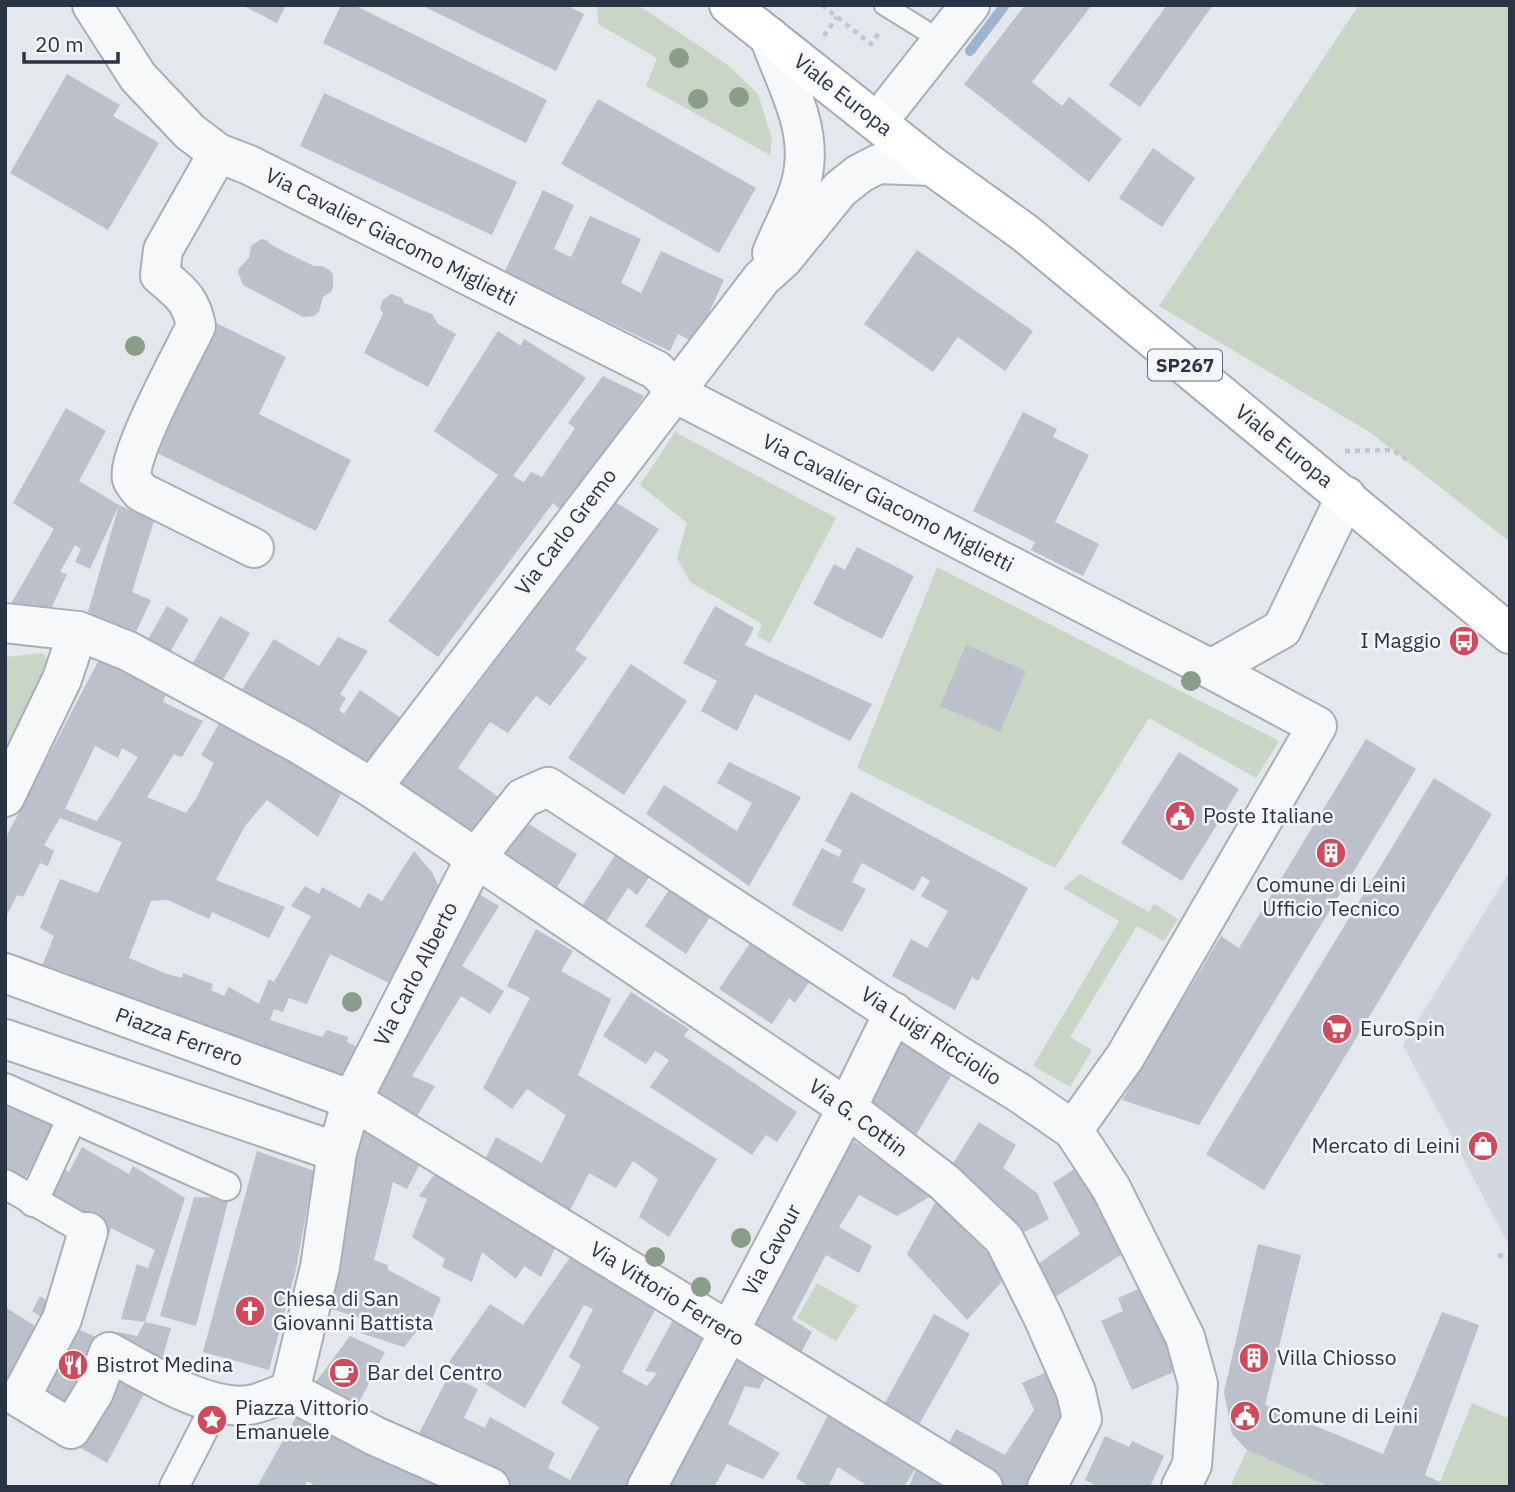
<svg xmlns="http://www.w3.org/2000/svg" width="1515" height="1492" viewBox="0 0 1515 1492" font-family="'IBM Plex Sans',sans-serif">
<style>
.built{fill:#d2d6de}
.green{fill:#c9d6c5}
.lines{fill:none;stroke-linecap:round;stroke-linejoin:round}
.stream{stroke:#9fb4cc;stroke-width:10}
.building{fill:#bbc0ca;fill-rule:evenodd}
.service-casing{stroke:#a9aeb7;stroke-width:23}
.pedestrian-casing{stroke:#a9aeb7;stroke-width:32}
.minor-casing{stroke:#a9aeb7;stroke-width:42}
.primary-casing{stroke:#a3abb8;stroke-width:42}
.path{stroke:#c2c5cb;stroke-width:4.5;stroke-dasharray:5 5;stroke-linecap:butt}
.service{stroke:#f7f8fa;stroke-width:19}
.pedestrian{stroke:#f7f8fa;stroke-width:28}
.minor{stroke:#f7f8fa;stroke-width:38}
.primary{stroke:#fff;stroke-width:38}
.tree{fill:#899d89}
.labels{text-anchor:middle;stroke-width:5;stroke-linejoin:round;paint-order:stroke}
.shield{fill:#f4f6f9;stroke:#676e7b;stroke-width:2}
.shield-label{font-size:19px;font-weight:bold;fill:#2b3445}
.street-label{font-size:21px;fill:#2b3445;stroke:#f4f6f9}
.poi-label{font-size:21px;fill:#2b3445;stroke:#f4f6f9;text-anchor:start}
</style>
<rect width="100%" height="100%" fill="#e4e7ec"/>
<path class="built" d="M1510,871v376l-107,-202z"/>
<g class="green">
<path d="M597,5h41l91,61 29,28 14,45 -2,16 -124,-69 11,-28 -59,-34z"/>
<path d="M1359,5h151v537l-139,-109 -212,-127z"/>
<path d="M675,432l161,86 -66,125 -13,-7 5,-12 -72,-42 -13,-24 10,-35 -47,-38z"/>
<path d="M937,567l342,174 -23,37 -107,-60 -94,150 -198,-100z"/>
<path d="M42,653l17,23 -54,93v-112z"/>
<path d="M1080,874l69,38 5,-8 24,15 -14,22 -27,-15 -67,111 22,13 -22,37 -37,-21 86,-145 -56,-33z"/>
<path d="M817,1283l41,23 -22,35 -39,-23z"/>
<path d="M1472,1403l38,16v68h-72z"/>
<path d="M1247,1450l84,37h-101z"/>
</g>
<g class="lines">
<path class="stream" d="M970,51l35,-46"/>
</g>
<g class="building">
<path d="M242,5h44l-9,18z"/>
<path d="M341,5h13l193,95 -21,43 -203,-100z"/>
<path d="M421,5h145l18,9 -28,57z"/>
<path d="M1025,5h67l-60,77 30,24 7,-9 53,42 -33,43 -125,-98z"/>
<path d="M1167,5h46l-73,102 -31,-22z"/>
<path d="M67,74l53,31 -7,11 46,27 -51,87 -98,-57z"/>
<path d="M324,93l193,89 -25,53 -192,-89z"/>
<path d="M598,99l158,89 -37,65 -158,-89z"/>
<path d="M1153,148l42,30 -33,49 -43,-29z"/>
<path d="M543,190l31,15 -20,44 17,8 19,-41 51,23 -20,44 20,10 20,-42 63,29 -29,63 -17,-9 -8,17 -166,-78z"/>
<path d="M261,239l5,1 9,7 39,19h8l6,3 5,5v13l-2,5 -8,5 -4,15 -5,4 -11,1 -60,-32 -5,-13 2,-5 9,-9 2,-12z"/>
<path d="M917,250l116,81 -28,40 -47,-34 -25,35 -69,-48z"/>
<path d="M391,294l11,4 2,5 28,11 6,10 18,10 -28,53 -64,-34 19,-39 -3,-6 2,-7z"/>
<path d="M214,322l72,35 -27,57 92,46 -35,71 -165,-81z"/>
<path d="M498,331l23,15 3,-7 62,39 -73,98 11,6 7,-10 11,5 33,-49 -7,-5 35,-47 41,20 -81,116 -10,-9 -115,154 -50,-36 110,-146 -64,-44z"/>
<path d="M66,408l40,23 -27,50 40,24 35,16 -22,71 19,8 -17,36 -46,-24 31,-107 -29,64 -15,-7 6,-13 -6,-4 -15,27 7,2 -18,39 -41,-4 46,-80 -41,-26z"/>
<path d="M1023,412l34,17 -4,8 36,18 -34,67 44,22 -16,32 -52,-26 4,-8 -62,-31z"/>
<path d="M615,502l44,27 -84,121 12,8 -37,48 -14,-10 -28,37 -18,-11 -32,46 46,33 -35,46 -77,-55 53,-76 22,-17z"/>
<path d="M857,547l57,29 -32,63 -69,-35 21,-40 11,6z"/>
<path d="M167,606l22,13 -20,35 -22,-13z"/>
<path d="M715,606l39,22 -9,17 127,59 -22,37 -95,-47 -18,37 -36,-20 16,-30 -34,-18z"/>
<path d="M220,616l30,17 -30,52 -30,-17z"/>
<path d="M338,637l30,14 -28,43 6,4 -7,12 5,4 16,-24 44,30 -40,55 -125,-81 35,-55 45,27z"/>
<path d="M966,645l60,26 -26,61 -60,-26z"/>
<path d="M103,652l66,34 -6,16 40,19 -21,36 -8,-3 -27,43 39,16 11,-16 17,-34 -13,-8 19,-33 40,19 3,6 13,4 66,41 -24,45 -51,-37 -22,26 -29,54 69,27 -16,31 -57,-26 -3,7 -41,-19 -17,1 -22,57 38,16 15,4 1,-5 30,11 -2,6 13,6 5,-9 30,17 10,-25 5,3 37,-66 -20,-10 14,-20 14,8 3,-7 38,21 8,-15 14,8 32,-50 18,21 9,19 -52,92 -59,-29 -23,50 -18,-6 -6,14 -9,-3 -4,11 52,17 5,-7 21,7 -1,5 10,5 -15,40 -303,-114 15,-37 -14,-8 20,-49 38,14 24,-51 -62,-24 -16,27 10,6 -6,15 -8,-3 -17,34 -6,-2 -12,24v-80zM95,746l23,12 4,-10 16,9 -41,64 -32,-12z"/>
<path d="M631,664l56,37 -63,94 -56,-37z"/>
<path d="M1366,739l50,30 -217,356 -77,-25 99,-164 18,12z"/>
<path d="M1179,752l60,37 -57,92 -61,-38z"/>
<path d="M729,762l72,35 -52,89 -103,-72 18,-29 73,46 15,-28 -35,-20z"/>
<path d="M1434,778l58,36 -228,376 -58,-36z"/>
<path d="M851,792l177,96 -50,93 -6,-4 -17,33 -63,-34 19,-37 16,9 21,-37 -27,-15 9,-15 -8,-5 -8,15 -52,-28 -10,19 14,7 -24,43 -50,-27 30,-57 17,9 3,-7 -17,-9z"/>
<path d="M516,816l61,38 -28,47 -63,-43z"/>
<path d="M618,851l34,22 -15,22 -9,-7 -29,44 -24,-15z"/>
<path d="M671,887l41,27 -26,40 -41,-28z"/>
<path d="M474,891l25,15 -37,60 42,25 -14,23 -29,-18 -49,80 23,10 -25,42 -50,-31z"/>
<path d="M536,929l37,22 -12,20 50,28 -33,76 139,84 -48,78 -30,-20 19,-38 -25,-18 -17,27 -27,-15 -25,49 -84,-52 16,-33 46,26 24,-48 -39,-26 -15,20 -29,-21 47,-90 -23,-12z"/>
<path d="M753,939l59,39 -17,25 -6,-5 -17,26 -53,-35z"/>
<path d="M631,992l58,37 -5,7 113,76 -20,30 -11,-7 -14,20 -102,-68 19,-27 -14,-9 -9,13 -43,-28z"/>
<path d="M903,1040l51,31 -41,69 -51,-31z"/>
<path d="M5,1101l50,26 -32,55 -18,-9z"/>
<path d="M355,1122l69,34 -17,33 -14,-7 -19,78 14,5v5l53,28 -10,24 -6,-1 -21,26 -44,-14 4,-14 -42,-13z"/>
<path d="M979,1122l37,23 -13,23 34,25 12,26 -32,17 -70,-63z"/>
<path d="M848,1137l85,58 -36,21 -38,-21 -20,32 33,19 -13,27 -33,-18 -34,64 20,13 -16,30 -56,-37z"/>
<path d="M82,1147l47,27 4,-8 52,32 -40,124 -24,-3 16,-55 11,4 7,-18 -44,-22 -2,7 -67,-35 16,-34 11,6z"/>
<path d="M257,1151l57,20 -18,98 -27,101 -66,-18z"/>
<path d="M1079,1166l48,85 -81,52 -16,-33 50,-36 -27,-51z"/>
<path d="M436,1172l122,70 -17,35 -17,-11 -8,13 -34,-27 -10,30 -30,-15 3,-8 -33,-22 15,-38 -8,-3z"/>
<path d="M194,1197l35,1 -33,128 -36,-10z"/>
<path d="M937,1199l71,76 -41,45 -60,-66z"/>
<path d="M1258,1244l43,11 -36,150 118,49 59,-142 37,13 -54,150 15,7 -2,5h-107l-84,-37 -15,-16 -8,-42z"/>
<path d="M571,1256l86,50 -35,66 25,14 10,-13 -12,-2 28,-51 29,18 -76,149h-126l-86,-44 35,-68 29,14 -14,29 21,10 5,-11 65,36 -7,15 22,12 29,-53 -38,-24 20,-38 -12,-8 24,-48 -9,-4 -59,103 -76,-46 41,-58 33,21z"/>
<path d="M1149,1284l36,83 -53,23 -31,-69 22,-10 -5,-13z"/>
<path d="M40,1296l21,13 -9,14 -20,-12z"/>
<path d="M5,1307l35,22 -32,51 -3,-2z"/>
<path d="M934,1314l36,20 -58,103 -35,-20z"/>
<path d="M145,1322l26,6 -8,28 -5,12 -42,-21 1,-15 20,4z"/>
<path d="M66,1324l35,15 -33,76 -34,-14z"/>
<path d="M350,1336l35,16 -32,62 -41,-27z"/>
<path d="M726,1345l43,25 -10,19 -14,-3 -17,38 52,29 -17,26 -36,-15 -13,23h-63z"/>
<path d="M1047,1372l12,29 3,23 -32,63h-43l-46,-28 15,-30 49,26 29,-45 -12,-27z"/>
<path d="M113,1374l38,7 -44,82 -26,-15 6,-27z"/>
<path d="M832,1407l88,54 -16,26h-35l-31,-20 -10,20h-18l-14,-9z"/>
<path d="M301,1408l139,79h-123l-10,-6 -3,6h-47z"/>
<path d="M1105,1436l24,11 3,-6 32,15 -14,31h-50l-15,-7z"/>
<path d="M916,1469l33,18h-40z"/>
</g>
<g class="lines">
<g class="service-casing">
<path id="service" d="M884,5l58,36"/>
</g>
<g class="pedestrian-casing">
<g id="pedestrian">
<path d="M5,1088l221,98"/>
<path d="M5,1184l83,48"/>
<path d="M33,1202l39,-84"/>
<path d="M174,1487l44,-86"/>
</g>
</g>
<g class="minor-casing">
<g id="minor">
<path d="M92,5l46,72 52,55 28,21 31,12 407,205 9,9 8,13 538,277 106,57 -192,331 -52,73"/>
<path d="M769,36c14,41 41,86 35,131 -3,30 -21,58 -32,86"/>
<path d="M891,105l79,-100"/>
<path d="M218,153l-55,97 -3,25c20,17 31,24 36,51 -12,25 -71,132 -64,153 1,4 7,10 9,13l113,56"/>
<path d="M5,623l73,8 50,20 171,93 73,44 475,320 97,74 60,57 39,78 33,75 6,27 -35,68"/>
<path d="M1211,669l71,-40 64,-133"/>
<path d="M372,788l390,-510 21,-19 57,-70 19,-15 19,-10 54,2"/>
<path d="M5,797l57,-118 16,-48"/>
<path d="M5,973l347,127 631,387"/>
<path d="M5,1039l332,113"/>
<path d="M88,1232l-26,87 -42,79 51,31 23,-37 15,-40c37,20 97,59 140,53 14,-2 29,-10 41,-14"/>
<path d="M290,1391l30,-124 17,-115 15,-52 123,-241 48,-61 25,-11 408,267 62,38 55,38 38,58 74,149 13,47 -6,81 -11,22"/>
<path d="M290,1391l85,45 115,51"/>
<path d="M647,1487l200,-379 47,-96"/>
</g>
</g>
<g class="primary-casing">
<path id="primary" d="M729,5l203,161 93,67 485,401"/>
</g>
<g class="path">
<path d="M822,5l49,39 10,-14"/>
<path d="M824,36l13,-19"/>
<path d="M1345,451l48,-1 15,11"/>
<path d="M1498,1255l12,3"/>
</g>
<use href="#service" class="service"/>
<use href="#pedestrian" class="pedestrian"/>
<use href="#minor" class="minor"/>
<use href="#primary" class="primary"/>
</g>
<g class="tree">
<circle cx="679" cy="58" r="10"/>
<circle cx="739" cy="97" r="10"/>
<circle cx="698" cy="99" r="10"/>
<circle cx="135" cy="346" r="10"/>
<circle cx="1191" cy="681" r="10"/>
<circle cx="352" cy="1002" r="10"/>
<circle cx="741" cy="1238" r="10"/>
<circle cx="655" cy="1257" r="10"/>
<circle cx="701" cy="1287" r="10"/>
</g>
<defs>
<g id="bus-disc" transform="scale(1.575)"><circle r="9.5" fill="#d1495b" stroke="#f4f6f9"/><path d="M-5-6H5V4H4V6H2V4H-2V6H-4V4H-5ZM-3.5-4V0h7V-4ZM-3.5 1.2v1.5H-2V1.2ZM2 1.2v1.5H3.5V1.2Z" fill="#fff"/></g>
<g id="civic-disc" transform="scale(1.575)"><circle r="9.5" fill="#d1495b" stroke="#f4f6f9"/><path d="M-.6-6.5H3V-4.5H.6V-3L4-1V1h2V6H-6V1h2V-1L-.6-3ZM-1.2 2.5V6h2.4V2.5Z" fill="#fff"/></g>
<g id="building-disc" transform="scale(1.575)"><circle r="9.5" fill="#d1495b" stroke="#f4f6f9"/><path d="M-4-6H4V6H1V3H-1V6H-4ZM-2.5-4.3h1.7v1.8h-1.7ZM.8-4.3h1.7v1.8H.8ZM-2.5-1h1.7V.8h-1.7ZM.8-1h1.7V.8H.8Z" fill="#fff"/></g>
<g id="supermarket-disc" transform="scale(1.575)"><circle r="9.5" fill="#d1495b" stroke="#f4f6f9"/><path d="M-6-5.5h2.5l.6 2H6L4.5 2H-2.5L-4.4-4H-6ZM-1.5 3.2a1.3 1.3 0 1 0 .1 0ZM3 3.2a1.3 1.3 0 1 0 .1 0Z" fill="#fff"/></g>
<g id="shop-disc" transform="scale(1.575)"><circle r="9.5" fill="#d1495b" stroke="#f4f6f9"/><path d="M-5-2.5h2.3a2.7 3.5 0 0 1 5.4 0H5L5.5 6h-11ZM-1.5-2.5h3a1.5 2.3 0 0 0-3 0Z" fill="#fff"/></g>
<g id="church-disc" transform="scale(1.575)"><circle r="9.5" fill="#d1495b" stroke="#f4f6f9"/><path d="M-1.2-6h2.4v3.5h3.3v2.4h-3.3V6h-2.4V-.1h-3.3v-2.4h3.3Z" fill="#fff"/></g>
<g id="restaurant-disc" transform="scale(1.575)"><circle r="9.5" fill="#d1495b" stroke="#f4f6f9"/><path d="M-5-6h1v4h1v-4h1v4h1v-4h1v5L-1.5 .5V6h-2V.5L-5-1ZM5-6V6H3V1.5H1.5Q1.5-4 5-6Z" fill="#fff"/></g>
<g id="cafe-disc" transform="scale(1.575)"><circle r="9.5" fill="#d1495b" stroke="#f4f6f9"/><path d="M-5.5-4.5H6V0H3Q3 3.5 0 3.5H-2.5Q-5.5 3.5-5.5 0ZM3-3.2v2h1.7v-2ZM-6 4.5H4V6H-6Z" fill="#fff"/></g>
<g id="sight-disc" transform="scale(1.575)"><circle r="9.5" fill="#d1495b" stroke="#f4f6f9"/><path d="M0-6L1.8-2.2L6-1.7L2.9 1.2L3.7 5.4L0 3.3L-3.7 5.4L-2.9 1.2L-6-1.7L-1.8-2.2Z" fill="#fff"/></g>
</defs>
<g fill-rule="evenodd">
<use href="#bus-disc" x="1464" y="641"/>
<use href="#civic-disc" x="1180" y="816"/>
<use href="#building-disc" x="1331" y="853"/>
<use href="#supermarket-disc" x="1337" y="1029"/>
<use href="#shop-disc" x="1483" y="1146"/>
<use href="#church-disc" x="250" y="1311"/>
<use href="#building-disc" x="1254" y="1358"/>
<use href="#restaurant-disc" x="73" y="1365"/>
<use href="#cafe-disc" x="344" y="1373"/>
<use href="#civic-disc" x="1245" y="1416"/>
<use href="#sight-disc" x="212" y="1420"/>
</g>
<g class="labels">
<rect class="shield" x="1148" y="349.5" width="74" height="31" rx="5"/>
<g class="shield-label">
<text x="1185" y="372">SP267</text>
</g>
<g class="street-label">
<text transform="translate(843 95) rotate(38)" y="7">Viale Europa</text>
<text transform="translate(391 237) rotate(27)" y="7">Via Cavalier Giacomo Miglietti</text>
<text transform="translate(1284 446) rotate(39)" y="7">Viale Europa</text>
<text transform="translate(888 503) rotate(27)" y="7">Via Cavalier Giacomo Miglietti</text>
<text transform="translate(566 532) rotate(-53)" y="7">Via Carlo Gremo</text>
<text transform="translate(416 974) rotate(-63)" y="7">Via Carlo Alberto</text>
<text transform="translate(931 1036) rotate(33)" y="7">Via Luigi Ricciolio</text>
<text transform="translate(179 1037) rotate(20)" y="7">Piazza Ferrero</text>
<text transform="translate(858 1118) rotate(36)" y="7">Via G. Cottin</text>
<text transform="translate(772 1250) rotate(-62)" y="7">Via Cavour</text>
<text transform="translate(667 1294) rotate(32)" y="7">Via Vittorio Ferrero</text>
</g>
<g class="poi-label">
<text x="1441" y="648" text-anchor="end">I Maggio</text>
<text x="1203" y="823">Poste Italiane</text>
<text x="1331" y="892" text-anchor="middle">Comune di Leini<tspan x="1331" dy="24">Ufficio Tecnico</tspan></text>
<text x="1360" y="1036">EuroSpin</text>
<text x="1460" y="1153" text-anchor="end">Mercato di Leini</text>
<text x="273" y="1306">Chiesa di San<tspan x="273" dy="24">Giovanni Battista</tspan></text>
<text x="1277" y="1365">Villa Chiosso</text>
<text x="96" y="1372">Bistrot Medina</text>
<text x="367" y="1380">Bar del Centro</text>
<text x="235" y="1415">Piazza Vittorio<tspan x="235" dy="24">Emanuele</tspan></text>
<text x="1268" y="1423">Comune di Leini</text>
</g>
</g>
<rect width="1515" height="1492" fill="none" stroke="#2b3445" stroke-width="14"/>
<path d="M24 52v10h94v-10" fill="none" stroke="#2b3445" stroke-width="3.5"/>
<text x="35" y="52" font-size="21" fill="#2b3445" stroke="#f4f6f9" stroke-width="5" paint-order="stroke">20 m</text>
</svg>
